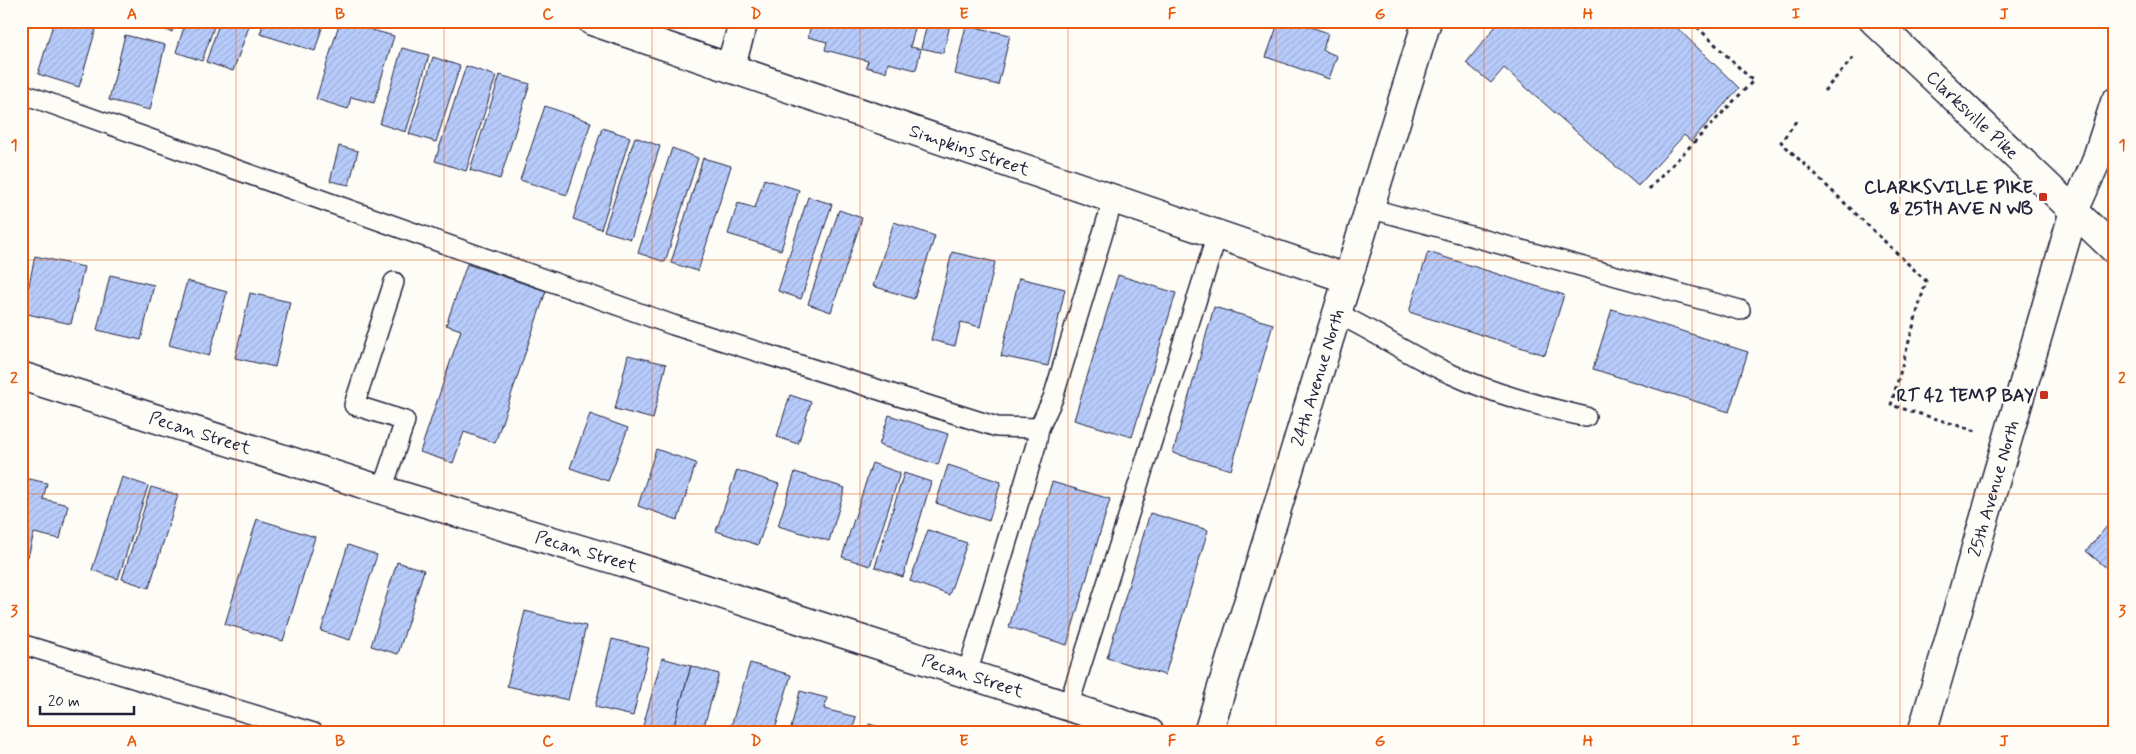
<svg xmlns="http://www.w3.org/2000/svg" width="2136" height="754" viewBox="0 0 2136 754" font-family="Mynerve,sans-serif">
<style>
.building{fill:url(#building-hatch);stroke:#22223b}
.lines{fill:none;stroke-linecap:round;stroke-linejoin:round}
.service-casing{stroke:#22223b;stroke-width:22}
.minor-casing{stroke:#22223b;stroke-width:31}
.secondary-casing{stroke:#22223b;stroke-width:31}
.path{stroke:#22223b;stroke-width:3;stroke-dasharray:4 4;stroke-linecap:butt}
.service{stroke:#fdfcf7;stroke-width:19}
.minor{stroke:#fdfcf7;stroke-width:28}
.secondary{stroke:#fdfcf7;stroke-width:28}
.grid{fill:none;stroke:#e8590c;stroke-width:1;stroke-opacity:0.55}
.poi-dot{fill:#c8321e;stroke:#fdfcf7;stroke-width:2}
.labels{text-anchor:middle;stroke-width:4.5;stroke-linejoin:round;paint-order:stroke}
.street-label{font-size:18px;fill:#22223b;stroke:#fdfcf7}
.poi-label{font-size:18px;font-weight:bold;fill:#22223b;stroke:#fdfcf7;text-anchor:end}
.neatline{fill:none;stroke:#e8590c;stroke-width:2}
.grid-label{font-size:16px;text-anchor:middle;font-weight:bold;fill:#e8590c}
</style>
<defs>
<pattern id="building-hatch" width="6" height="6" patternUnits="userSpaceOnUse" patternTransform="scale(1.25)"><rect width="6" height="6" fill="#b8ccfc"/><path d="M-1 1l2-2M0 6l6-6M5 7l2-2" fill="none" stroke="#9eafd9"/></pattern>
</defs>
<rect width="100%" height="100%" fill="#fdfcf7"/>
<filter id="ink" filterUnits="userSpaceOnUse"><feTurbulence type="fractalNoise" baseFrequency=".02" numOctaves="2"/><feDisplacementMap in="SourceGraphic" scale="10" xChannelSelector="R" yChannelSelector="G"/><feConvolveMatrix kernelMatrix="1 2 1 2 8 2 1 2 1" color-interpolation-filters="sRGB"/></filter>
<g filter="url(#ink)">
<g class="building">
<path d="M54,21l44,1 -19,65 -41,-13z"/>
<path d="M148,21h27l-3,11 -25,-8z"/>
<path d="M186,21h30l-14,40 -26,-9z"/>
<path d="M220,21h31l-18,50 -27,-9z"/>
<path d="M264,21h60l-9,30 -55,-17z"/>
<path d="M340,21l54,15 -20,67 -23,-6 -3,12 -32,-10z"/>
<path d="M812,21h105l-7,26 11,2 -5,21 -28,-7 -2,9 -20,-5 2,-6 -43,-11 2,-8 -19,-5z"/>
<path d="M928,21h23l-8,32 -22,-5z"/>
<path d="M1279,21h15l34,12 -5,17 14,6 -8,23 -63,-22z"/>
<path d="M1500,21h170l69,67 -48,53 -7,-6 -46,51 -134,-118 -13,15 -25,-20z"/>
<path d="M966,25l44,10 -12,50 -43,-11z"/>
<path d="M125,35l40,10 -15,65 -41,-10z"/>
<path d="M402,48l27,7 -23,77 -26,-8z"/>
<path d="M433,57l27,9 -24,76 -27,-8z"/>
<path d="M466,66l30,10 -30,95 -31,-10z"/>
<path d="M500,75l30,9 -30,95 -30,-9z"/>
<path d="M545,106l46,16 -24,73 -47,-15z"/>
<path d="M602,128l28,9 -29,92 -28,-10z"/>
<path d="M635,137l25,9 -29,93 -27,-8z"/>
<path d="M339,146l19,5 -9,34 -19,-4z"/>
<path d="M672,148l26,10 -33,104 -27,-9z"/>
<path d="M703,158l28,8 -33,105 -27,-8z"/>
<path d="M764,179l35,11 -18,60 -53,-16 10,-31 17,5z"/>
<path d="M808,197l24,7 -31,95 -23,-8z"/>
<path d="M839,210l23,8 -31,94 -23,-8z"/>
<path d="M894,222l41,14 -21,63 -41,-13z"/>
<path d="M952,252l43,10 -15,65 -19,-5 -6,24 -24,-6z"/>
<path d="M1428,252l136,43 -19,60 -136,-43z"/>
<path d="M35,256l49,11 -13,57 -48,-11z"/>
<path d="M467,264l79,27 -51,152 -31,-11 -11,31 -33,-11 41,-122 -15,-5z"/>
<path d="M110,275l44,10 -13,55 -44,-10z"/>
<path d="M1118,275l58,18 -44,144 -58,-17z"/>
<path d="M1019,278l46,11 -17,77 -47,-10z"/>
<path d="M187,281l40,11 -18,64 -40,-11z"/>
<path d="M250,293l40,9 -15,65 -40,-9z"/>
<path d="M1214,307l59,17 -42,146 -58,-17z"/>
<path d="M1612,309l136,43 -19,60 -136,-43z"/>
<path d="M628,355l38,9 -13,55 -38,-10z"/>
<path d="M790,395l21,7 -13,42 -21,-7z"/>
<path d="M590,414l38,14 -20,53 -38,-13z"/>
<path d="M889,415l59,19 -10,31 -59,-20z"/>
<path d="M656,449l40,14 -18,57 -40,-14z"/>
<path d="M872,463l28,10 -30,93 -28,-9z"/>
<path d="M948,465l53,17 -12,39 -53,-18z"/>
<path d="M737,470l42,14 -21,61 -42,-14z"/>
<path d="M795,472l50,16 -16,53 -51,-15z"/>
<path d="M904,473l27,9 -28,95 -28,-10z"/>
<path d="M21,477l26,6 -4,16 25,6 -8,34 -26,-6 -6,24 -7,-1z"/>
<path d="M122,477l26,9 -30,93 -26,-9z"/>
<path d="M1052,482l58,17 -43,146 -58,-18z"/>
<path d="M151,487l27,8 -29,93 -27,-9z"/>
<path d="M1150,513l58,17 -43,145 -58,-17z"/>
<path d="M2115,517v58l-29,-24z"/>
<path d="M257,519l58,18 -32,104 -58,-17z"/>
<path d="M928,530l39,13 -18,52 -39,-14z"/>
<path d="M348,545l29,10 -27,85 -29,-9z"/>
<path d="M397,562l27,8 -26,84 -27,-8z"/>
<path d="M525,611l61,15 -18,74 -61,-14z"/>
<path d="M612,639l37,9 -16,68 -38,-9z"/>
<path d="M662,658l29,8 -19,67h-31z"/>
<path d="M750,663l41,12 -17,58h-45z"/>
<path d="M691,666l28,8 -17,59h-30z"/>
<path d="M800,691l27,7 -3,11 32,8 -4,16h-62z"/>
<path d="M869,724l32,9h-35z"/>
</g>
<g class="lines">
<g class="service-casing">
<g id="service">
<path d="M21,93l652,232 324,102 42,1 14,-30 60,-198"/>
<path d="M1369,208l371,102"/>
<path d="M1336,313c39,18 75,44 115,61 43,20 89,32 135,43"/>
<path d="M382,490l23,-69 -51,-16 40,-123"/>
<path d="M21,644l293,89"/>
<path d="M967,674l69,-229 3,-17"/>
<path d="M1068,707l149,-472"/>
</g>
</g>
<g class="minor-casing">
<g id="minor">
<path id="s1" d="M592,21l756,258"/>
<path d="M730,67l14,-46"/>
<path id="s2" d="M21,376l361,114 237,71 531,172"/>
<path id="s3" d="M1208,733l219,-712"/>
<path id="s4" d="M1922,733l152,-522 21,-47 20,-62"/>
</g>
</g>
<g class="secondary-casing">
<g id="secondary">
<path id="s5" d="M1874,21l241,229"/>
</g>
</g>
<g class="path">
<path d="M1824,91l30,-34"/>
<path d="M1796,121l-15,21 145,139 -35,124 85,26"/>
<path d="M1649,189l104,-108 -62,-60"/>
</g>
<use href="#service" class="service"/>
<use href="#minor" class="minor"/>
<use href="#secondary" class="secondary"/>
</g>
</g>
<path class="grid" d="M236,21v712M444,21v712M652,21v712M860,21v712M1068,21v712M1276,21v712M1484,21v712M1692,21v712M1900,21v712M21,260h2094M21,494h2094"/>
<g class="poi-dot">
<rect x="2038" y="192" width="10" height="10" rx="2.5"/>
<rect x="2039" y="390" width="10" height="10" rx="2.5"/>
</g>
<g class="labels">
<g class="street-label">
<text dy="6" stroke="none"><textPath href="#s5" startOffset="136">Clarksville Pike</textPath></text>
<text dy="6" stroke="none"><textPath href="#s1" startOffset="399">Simpkins Street</textPath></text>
<text dy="6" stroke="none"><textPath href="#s3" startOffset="372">24th Avenue North</textPath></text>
<text dy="6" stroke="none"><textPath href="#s2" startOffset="188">Pecan Street</textPath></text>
<text dy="6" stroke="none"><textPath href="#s4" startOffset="255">25th Avenue North</textPath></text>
<text dy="6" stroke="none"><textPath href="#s2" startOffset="592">Pecan Street</textPath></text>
<text dy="6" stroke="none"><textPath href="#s2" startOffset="998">Pecan Street</textPath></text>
</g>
<g class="poi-label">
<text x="2033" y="193">CLARKSVILLE PIKE<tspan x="2033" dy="21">&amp; 25TH AVE N WB</tspan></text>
<text x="2034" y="401">RT 42 TEMP BAY</text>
</g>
</g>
<rect width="2136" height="754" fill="none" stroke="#fdfcf7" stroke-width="55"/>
<path d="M40 706v8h94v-8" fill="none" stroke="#22223b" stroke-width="2.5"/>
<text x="48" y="706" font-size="15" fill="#22223b" stroke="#fdfcf7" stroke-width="4" paint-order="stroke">20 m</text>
<rect x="28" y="28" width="2080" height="698" class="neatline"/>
<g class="grid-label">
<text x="132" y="19">A</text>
<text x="340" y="19">B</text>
<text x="548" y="19">C</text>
<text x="756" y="19">D</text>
<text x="964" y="19">E</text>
<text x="1172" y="19">F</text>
<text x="1380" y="19">G</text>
<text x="1588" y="19">H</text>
<text x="1796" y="19">I</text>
<text x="2004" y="19">J</text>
<text x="14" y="150">1</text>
<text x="2122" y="150">1</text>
<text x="14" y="383">2</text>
<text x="2122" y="383">2</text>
<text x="14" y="616">3</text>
<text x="2122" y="616">3</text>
<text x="132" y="746">A</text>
<text x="340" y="746">B</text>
<text x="548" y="746">C</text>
<text x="756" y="746">D</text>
<text x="964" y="746">E</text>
<text x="1172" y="746">F</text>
<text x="1380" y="746">G</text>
<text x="1588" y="746">H</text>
<text x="1796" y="746">I</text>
<text x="2004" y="746">J</text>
</g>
</svg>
